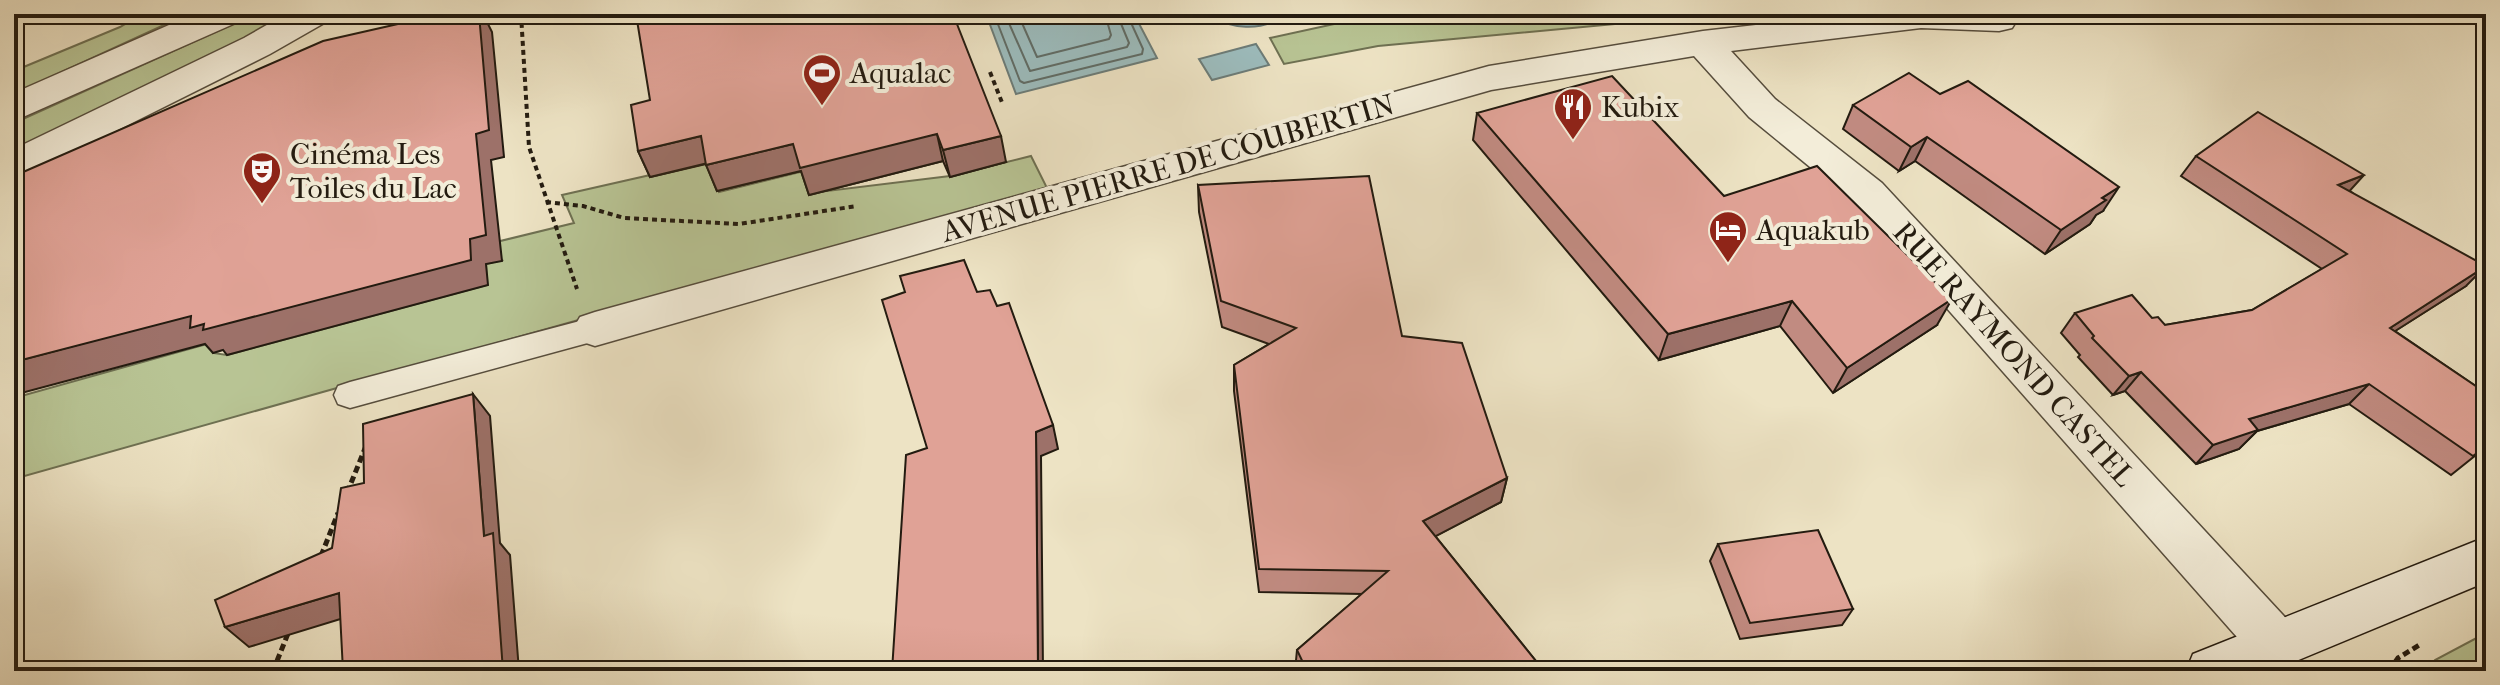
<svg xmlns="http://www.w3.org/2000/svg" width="2500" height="685" viewBox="0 0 2500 685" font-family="'IM FELL French Canon',serif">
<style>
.green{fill:#b8c494;stroke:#6e7052;stroke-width:2}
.water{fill:#9cbcbd;stroke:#6c7c78;stroke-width:2}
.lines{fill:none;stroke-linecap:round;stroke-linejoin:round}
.shore{stroke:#606c66;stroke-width:2}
.lane-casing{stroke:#564d3d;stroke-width:3}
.street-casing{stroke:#564d3d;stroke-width:3}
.secondary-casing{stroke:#231b10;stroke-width:3}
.path-far1{stroke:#231b10;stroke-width:4;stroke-dasharray:5 4;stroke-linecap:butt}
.path{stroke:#231b10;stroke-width:5;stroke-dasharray:7 4;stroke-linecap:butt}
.lane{fill:#f3edd9;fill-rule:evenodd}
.street{fill:#f3edd9;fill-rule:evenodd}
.secondary{fill:#f3edd9;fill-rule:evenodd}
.wall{fill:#c18b81;stroke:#231b10;stroke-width:2}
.shaded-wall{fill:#9d7169;stroke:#231b10;stroke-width:2}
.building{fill:#e0a296;stroke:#231b10;stroke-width:2}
.labels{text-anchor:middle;stroke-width:8;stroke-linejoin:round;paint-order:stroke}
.poi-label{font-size:30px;fill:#231b10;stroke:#f3edd9;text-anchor:start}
.street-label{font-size:30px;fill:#231b10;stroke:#f3edd9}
</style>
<rect width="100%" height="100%" fill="#ede3c4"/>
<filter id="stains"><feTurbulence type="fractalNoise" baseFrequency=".0025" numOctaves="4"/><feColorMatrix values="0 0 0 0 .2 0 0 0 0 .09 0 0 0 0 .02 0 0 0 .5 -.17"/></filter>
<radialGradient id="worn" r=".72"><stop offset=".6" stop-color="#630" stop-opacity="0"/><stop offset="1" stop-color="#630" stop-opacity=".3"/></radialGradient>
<g class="green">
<path d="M142,14h46l-174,80v-23l106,-44z"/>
<path d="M255,14h46l-287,145v-36z"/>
<path d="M1380,14h342l-344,32 -94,18 -14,-26z"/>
<path d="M1031,156l16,32 -1033,291v-81l200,-56 -1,11 14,2 260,-70 -1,-21 16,-4 -18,-15 90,-22 -12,-28 150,-34 7,31 85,-21 7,22 139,-17z"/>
<path d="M2486,633v38h-60l9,-11z"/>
</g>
<g class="water">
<path d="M986,14h148l23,44 -141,36z"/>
<path d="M1204,14h83c-25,19 -57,15 -83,0z"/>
<path d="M1256,44l13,21 -57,15 -13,-21z"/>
</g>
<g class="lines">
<g class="shore">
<path d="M994,14l26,67 4,2 118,-29 1,-5 -16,-35"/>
<path d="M1005,14l25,57 97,-24 2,-4 -12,-29"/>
<path d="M1018,14l19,43 72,-18 2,-4 -6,-21"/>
</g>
<g class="lane-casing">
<path id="lane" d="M595,317l11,3 5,9 -5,9 -256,70 -12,-4 -4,-9 4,-9 12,-4z"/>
</g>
<g class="street-casing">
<g id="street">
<path d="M194,14h49l-5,8 -224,99v-28z"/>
<path d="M286,14h45l-5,8 -56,32 -242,121 -14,4v-30l230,-111z"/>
<path d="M1851,14h162l4,6 -5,8 -13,3 -78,-3 -190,23 44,48 107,84 413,445 8,17 -8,17 -18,7 -18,-7 -405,-459 -105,-86 -55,-61 -203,34 -896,256 -15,-5 -7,-12 7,-12 15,-5 894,-246 214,-35z"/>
</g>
</g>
<g class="secondary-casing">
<path id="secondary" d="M2486,537v45l-214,89h-86l7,-17z"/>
</g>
<g class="path-far1">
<path d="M521,14l8,133 48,142"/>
<path d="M481,23l39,-2"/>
<path d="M990,72l13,33"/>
<path d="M546,202l37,4 41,12 115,6 118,-18"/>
</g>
<g class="path">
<path d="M347,493l19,-47"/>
<path d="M321,556l17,-43"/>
<path d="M273,671l16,-40"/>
<path d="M2389,671l9,-13 23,-14"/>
</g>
<use href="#lane" class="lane"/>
<use href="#street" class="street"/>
<use href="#secondary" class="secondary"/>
</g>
<g class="wall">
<path d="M903,18l103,144 -56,15 -7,-16 -134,34 -8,-24 -84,20 -11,-27 -56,13 -12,-26 12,-51z"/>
<path d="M1853,105l250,106 -7,4 -6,9 -45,30 -130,-93 -16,10 -56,-42z"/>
<path d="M1477,113l247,83 213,129 -104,68 -53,-67 -121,34 -186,-220z"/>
<path d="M2196,156l154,35 116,95 -71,45 91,62v54l-35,28 -102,-71 -92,27 -18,18 -43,15 -71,-73 -12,4 -35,-38 2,-2 -19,-22 14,-20 77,5 13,7 87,-15 70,-41 -141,-93z"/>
<path d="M1198,185l204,151 105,142 -6,24 -66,34 109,135h-249l2,-21 65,-56 -103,-2 -25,-201v-26l35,-21 -47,-17 -23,-115z"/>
<path d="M1718,544l135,65 -11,16 -102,14 -30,-78z"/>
</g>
<g class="shaded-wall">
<path d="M479,14h4l9,18 12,125 -13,3 11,101 -16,3 2,21 -261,70 -4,-5 -10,3 -8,-9 -191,51v-33l456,-123 6,-105z"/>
<path d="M937,134l6,27 -134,34 -8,-24 -84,20 -11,-26 87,-21z"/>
<path d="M701,136l11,26 -62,15 -12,-26z"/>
<path d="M1001,136l5,26 -56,15 -7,-27z"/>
<path d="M1927,137l-12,24 -16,10 12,-24z"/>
<path d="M2364,175l-18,20 -8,-10z"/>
<path d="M2119,187l-16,24 -7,4 -6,9 -45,30 16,-24 41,-32z"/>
<path d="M2486,266l-20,20 -96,61 20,-19z"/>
<path d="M1952,299l-15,26 -104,68 14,-25z"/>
<path d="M1792,301l-12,25 -121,34 9,-26z"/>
<path d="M2141,372l-16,19 -12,4 16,-19z"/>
<path d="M2369,384l-20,20 -92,27 -18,18 -43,15 17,-19 36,-26z"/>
<path d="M473,394l17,22 10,127 10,12 9,116h-16l-19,-135z"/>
<path d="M1053,425l5,24 -17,7 2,215h-5l-2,-239z"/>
<path d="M1507,478l-6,24 -82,43 4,-24z"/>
<path d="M339,593l21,20 -111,34 -24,-20z"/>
</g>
<g class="building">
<path d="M442,14h37l10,116 -13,4 10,101 -16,4 1,21 -268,70 1,-6 -14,4 1,-12 -177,46v-186l309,-135z"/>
<path d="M636,14h266l1,4 19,-4h31l48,122 -58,14 -6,-16 -137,34 -7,-24 -87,21 -5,-29 -63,15 -7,-46 19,-5z"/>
<path d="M1909,73l31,21 28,-13 151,106 -17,11 4,2 -45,30 -134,-93 -16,10 -58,-42z"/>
<path d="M1612,76l112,120 93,-30 135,133 -105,69 -55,-67 -124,33 -191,-221z"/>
<path d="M2258,112l106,63 -26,10 148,81 -96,62 96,65v53l-13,10 -104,-72 -120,35 9,11 -45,15 -72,-73 -12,4 -37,-38 2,-2 -19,-23 57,-18 20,23 6,-1 7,8 87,-15 95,-56 -151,-98z"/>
<path d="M1369,176l33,160 60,7 45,135 -84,43 121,150h-237l-10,-21 91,-79 -129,-2 -25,-204 62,-37 -75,-27 -23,-116z"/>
<path d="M964,260l13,32 13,-2 7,16 12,-3 44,122 -17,7 2,239h-146l14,-216 21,-7 -45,-148 23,-8 -5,-16z"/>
<path d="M473,394l11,142 9,-3 10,138h-160l-4,-78 -114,34 -10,-27 117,-52 9,-60 23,-5 -1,-59z"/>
<path d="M1818,530l35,79 -103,14 -32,-79z"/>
</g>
<defs>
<g id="stadium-pin" transform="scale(2)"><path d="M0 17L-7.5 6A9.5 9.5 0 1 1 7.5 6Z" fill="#8f2418" stroke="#f3edd9"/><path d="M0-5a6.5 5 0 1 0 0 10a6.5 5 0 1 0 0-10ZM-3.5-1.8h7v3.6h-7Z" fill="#fff"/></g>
<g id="restaurant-pin" transform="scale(2)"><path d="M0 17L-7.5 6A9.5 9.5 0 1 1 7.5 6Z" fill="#8f2418" stroke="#f3edd9"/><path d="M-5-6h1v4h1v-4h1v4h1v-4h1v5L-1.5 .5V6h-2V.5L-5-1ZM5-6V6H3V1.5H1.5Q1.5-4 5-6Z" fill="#fff"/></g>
<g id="theatre-pin" transform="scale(2)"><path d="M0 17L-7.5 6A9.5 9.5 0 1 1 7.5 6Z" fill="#8f2418" stroke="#f3edd9"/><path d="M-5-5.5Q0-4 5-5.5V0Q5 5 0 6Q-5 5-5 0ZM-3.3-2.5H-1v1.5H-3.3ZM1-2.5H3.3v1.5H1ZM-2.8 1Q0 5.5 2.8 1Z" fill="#fff"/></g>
<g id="hotel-pin" transform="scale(2)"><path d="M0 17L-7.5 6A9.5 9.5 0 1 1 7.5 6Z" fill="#8f2418" stroke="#f3edd9"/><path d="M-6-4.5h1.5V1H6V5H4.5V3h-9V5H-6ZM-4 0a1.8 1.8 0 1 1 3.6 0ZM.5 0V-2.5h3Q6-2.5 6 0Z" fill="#fff"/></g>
</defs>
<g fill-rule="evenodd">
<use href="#stadium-pin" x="822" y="73"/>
<use href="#restaurant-pin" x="1573" y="107"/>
<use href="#theatre-pin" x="262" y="171"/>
<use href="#hotel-pin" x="1728" y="230"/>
</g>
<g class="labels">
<g class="poi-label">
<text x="850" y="83">Aqualac</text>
<text x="1601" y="117">Kubix</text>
<text x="290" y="164">Cinéma Les<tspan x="290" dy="34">Toiles du Lac</tspan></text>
<text x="1756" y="240">Aquakub</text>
</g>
<g class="street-label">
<text transform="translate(1168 168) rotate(-16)" y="10">AVENUE PIERRE DE COUBERTIN</text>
<text transform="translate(2014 354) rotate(48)" y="10">RUE RAYMOND CASTEL</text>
</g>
</g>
<rect width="2500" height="685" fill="none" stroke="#ede3c4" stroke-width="48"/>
<rect x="16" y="16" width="2468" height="653" fill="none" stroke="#231b10" stroke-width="4"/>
<rect x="24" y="24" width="2452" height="637" fill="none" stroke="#231b10" stroke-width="2"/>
<rect width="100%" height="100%" filter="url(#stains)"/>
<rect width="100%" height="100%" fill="url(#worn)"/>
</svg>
